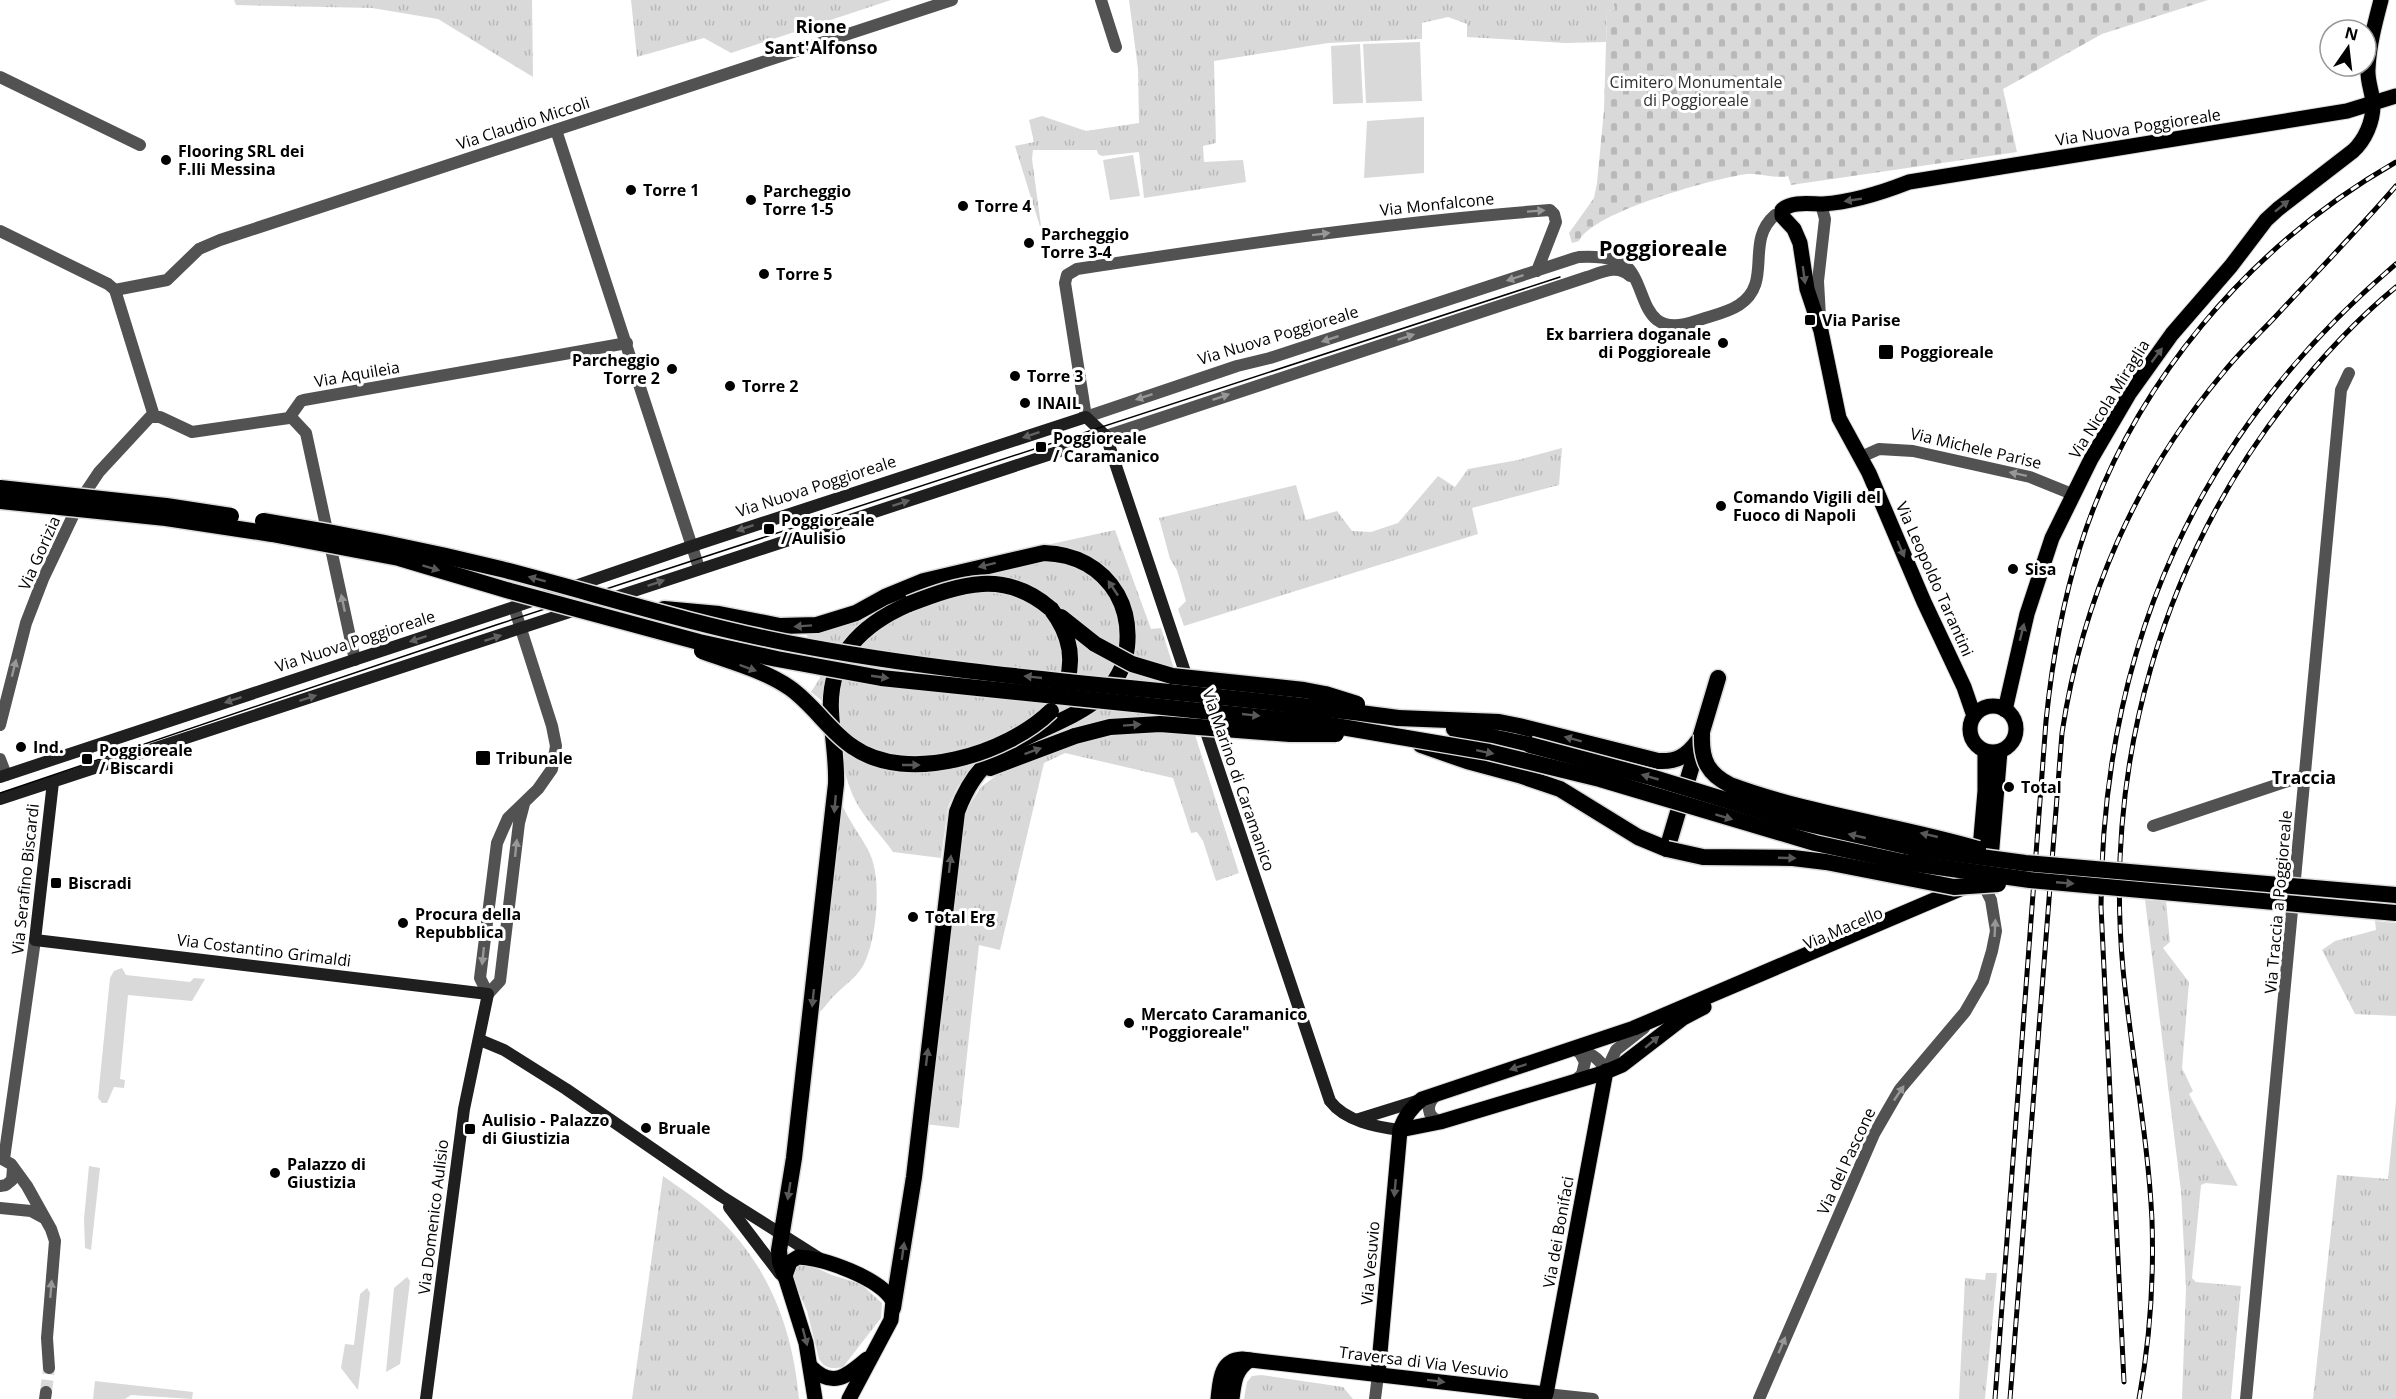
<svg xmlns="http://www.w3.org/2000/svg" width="2396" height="1399" viewBox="0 0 2396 1399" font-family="'Open Sans',sans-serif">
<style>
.grass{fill:url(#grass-tufts)}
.cemetery{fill:url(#cemetery-stones)}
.park{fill:#d9d9d9}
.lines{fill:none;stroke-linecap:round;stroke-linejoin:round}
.minor-tunnel{stroke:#d9d9d9;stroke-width:12;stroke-dasharray:12 6;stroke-linecap:butt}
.primary-casing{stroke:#dbdbdb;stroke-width:17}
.trunk-casing{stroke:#dbdbdb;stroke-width:19}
.minor{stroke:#525252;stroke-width:12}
.secondary{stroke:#1f1f1f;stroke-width:12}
.primary{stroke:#000;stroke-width:15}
.trunk{stroke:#000;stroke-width:16}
.tram{stroke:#000;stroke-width:1.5}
.rail-casing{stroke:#000;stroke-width:5}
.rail{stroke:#fff;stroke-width:3;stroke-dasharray:9;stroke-linecap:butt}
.trunk-bridge-casing{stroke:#dbdbdb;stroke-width:19;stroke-linecap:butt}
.trunk-bridge{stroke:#000;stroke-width:16}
.oneway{fill:#595959}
.oneway2{fill:#979797}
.oneway3{fill:#626262}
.poi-dot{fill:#000;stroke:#fff;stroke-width:2}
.labels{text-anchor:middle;stroke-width:6;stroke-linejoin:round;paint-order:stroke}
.park-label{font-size:16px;fill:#303030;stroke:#fff}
.street-label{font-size:16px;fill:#000;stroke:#fff}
.poi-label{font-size:16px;font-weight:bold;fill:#000;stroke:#fff;text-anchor:start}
.neighbourhood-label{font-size:18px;font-weight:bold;fill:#000;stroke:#fff}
.district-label{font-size:22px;font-weight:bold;fill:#000;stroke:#fff}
</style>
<defs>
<pattern id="grass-tufts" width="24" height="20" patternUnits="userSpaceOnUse" patternTransform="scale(1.5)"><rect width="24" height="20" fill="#d9d9d9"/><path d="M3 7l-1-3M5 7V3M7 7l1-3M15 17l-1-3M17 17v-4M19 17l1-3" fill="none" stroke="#b8b8b8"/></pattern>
<pattern id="cemetery-stones" width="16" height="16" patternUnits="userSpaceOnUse" patternTransform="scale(1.5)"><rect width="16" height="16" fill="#d9d9d9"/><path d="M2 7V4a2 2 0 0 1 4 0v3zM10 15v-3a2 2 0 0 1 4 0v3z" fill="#b8b8b8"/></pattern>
</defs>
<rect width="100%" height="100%" fill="#fff"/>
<g class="grass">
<path d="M234,0h298l1,77 -95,-58 -66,-11 -136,-3z"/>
<path d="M631,0h260l-160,53 -27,-15 -67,19z"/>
<path d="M1129,0h484l2,10 -8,1 -1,31 -41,1 -98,-6v-13l-19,-7 -26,6v16l-94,4 -114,18 2,82 -13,3 1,16 39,-2 3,22 -102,16 -5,-46 -37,4 -4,-2 -1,-4h-64l-1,9 10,74 -27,-87 19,-4 -5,-22 13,-4 44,15 53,-8 -1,-54z"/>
<path d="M1562,448l-3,37 -87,23 6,26 -294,92 -6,-17 8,-8 -9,-31 -7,-11 -11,-41 137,-33 10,35 31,-9 15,20 19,1 27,-9 40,-47 17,11 13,-18 50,-9z"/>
<path d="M1115,530l36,99 10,-1 78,245 -23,8 -13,-40 -6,-9 -6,1 -18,-55 -108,-25 -21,10 -44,187 -21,-5 -20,183 -34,-4 37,-307 19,-30 20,-15 6,-16 107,-61 13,-18 8,-29 -4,-36 -24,-42 -19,-14 -23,-6 -19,8 36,10 26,23 15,37 -5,39 -19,23 -27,20 -86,44 -14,13 -14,19 -10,21 -7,51 -48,-6c-12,-17 -29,-34 -38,-52 -14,-28 -25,-88 -16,-118 8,-30 32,-53 52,-76 -50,30 -57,38 -69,95l-11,-9 9,-14 -17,-56 230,-74z"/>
<path d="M841,802c7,19 21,34 29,52 12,25 7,85 -6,110 -6,12 -18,20 -28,30 -6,5 -10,12 -15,17l-5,1z"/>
<path d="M2145,900l21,1 4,41 -7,6 26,34 -7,86 11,23 -4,3 49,92 -32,-3 -5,2 -9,93 4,4 45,4 -10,113h-49l4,-111 -5,-97z"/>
<path d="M2375,921l21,2v93l-41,-2 -33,-64 13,-9 41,-11z"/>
<path d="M2396,1101v298h-83l24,-224 51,4z"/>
<path d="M663,1176c18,13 36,24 52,39 53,48 78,114 84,184h-167z"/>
<path d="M805,1263l27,12 29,9 21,19 -1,15 -38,49c-11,2 -18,2 -24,-8l-12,-48 -16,-38 3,-7z"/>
<path d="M1986,1273h11l-12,126h-26l6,-121 20,2z"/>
<path d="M1261,1375l82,12 10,12h-109l3,-17 5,-6z"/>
</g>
<path class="cemetery" d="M1613,0h595l-106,34 -99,55 14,63 -226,33 -3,-9c-10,3 -27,-3 -41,-2 -32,4 -155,38 -168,67l-7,2 -3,-10 25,-35 3,-15 7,-73 3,-99 8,-1z"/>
<g class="park">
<path d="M1420,42l2,59 -56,2 -3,-59z"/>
<path d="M1360,44l3,59 -30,1 -2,-58z"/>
<path d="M1424,117v56l-60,5 3,-57z"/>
<path d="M1133,155l7,41 -30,4 -7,-40z"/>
<path d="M122,968l4,7 64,7 4,-4 11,1 -13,22 -64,-6 -8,84 5,1 -1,8 -10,-1 -7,16h-5l-4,-5 12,-120 4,-7z"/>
<path d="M89,1166l11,2 -9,82 -6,-2 -1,-29z"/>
<path d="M407,1277l3,4 -10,83 -14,8 8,-84z"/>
<path d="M367,1288l3,5 -12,97 -17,-22 4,-24 9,1 6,-51z"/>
<path d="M95,1381l98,11 -1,7 -61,-4 -6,4h-32z"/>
</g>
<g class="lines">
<path class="minor-tunnel" d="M46,1392l3,-24"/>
<g class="primary-casing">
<g id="primary">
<circle cx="1993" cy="729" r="23"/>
<path d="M2005,710l22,-96 25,-76 39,-79 38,-65 43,-60 59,-68 35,-46 12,-11 75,-58c12,-11 20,-29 20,-46 0,-12 -6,-23 -5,-36 1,-24 7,-46 13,-69"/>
<path d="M1974,716l-10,-29 -40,-85 -55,-129 -30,-55 -18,-87 -14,-42 -7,-46 -6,-14 -12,-13v-6c10,-9 28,-6 41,-6 30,-2 58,-11 86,-22l438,-71 49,-15"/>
<path d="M1979,860l6,-69v-40"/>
<path d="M1990,871l10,-120"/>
<path d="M1400,1130l40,-8 163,-49 19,-8 61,-47 21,-11"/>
<path d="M811,1367c22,22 36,9 56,-8"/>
<path d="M1378,1375l22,-245c5,-14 11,-22 22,-31l212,-71 333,-142"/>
<path d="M815,1399l-9,-56 -21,-67 5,-14 8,-5c26,1 82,21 95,44l-2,19 -42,79"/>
<path d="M1218,1399c2,-18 2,-39 24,-40l304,35 60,-323"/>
<path d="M1232,1399c2,-16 3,-30 18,-39"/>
</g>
</g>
<g class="trunk-casing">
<g id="trunk">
<path d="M664,609l55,5 61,12 37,-1 39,-12 29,-16 39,-16 120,-28c31,1 57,14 73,41 9,16 12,34 10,53 -7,66 -84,74 -128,106 -20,14 -34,37 -42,59l-43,365 -21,131"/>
<path d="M1051,609c20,26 25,53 12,84"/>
<path d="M1061,617l34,27"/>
<path d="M1398,718l101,4 20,4 139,35c19,1 29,-5 40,-20"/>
<path d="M1454,729l76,16"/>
<path d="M1421,745l46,16 52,14 41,14 78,48 29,12 51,-171"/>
<path d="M990,768l85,-32"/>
<path d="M785,1276l-5,-14 -1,-12 15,-92 42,-374c1,-25 -4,-49 -5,-73 -3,-55 32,-87 78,-107"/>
</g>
</g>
<g class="minor">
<path d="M1101,0l15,47"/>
<path d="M0,77l140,68"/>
<path d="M556,130l143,438"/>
<path d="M0,231l108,53 7,6 39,126"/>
<path d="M1537,271l19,-49 -2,-8 -4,-4c-159,12 -316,35 -473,59l-10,6 -2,8 21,134 151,-51 33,-8 305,-100 4,-1c12,-1 35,0 45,7 26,21 13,77 72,57 14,-5 31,-8 43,-16 35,-23 5,-63 36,-90"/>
<path d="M115,290l52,-10 32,-31 21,-9 732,-240"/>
<path d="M1820,317l-2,-36 7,-62 -3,-11"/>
<path d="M291,417l15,16 49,227"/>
<path d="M1106,436l481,-159c15,-5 31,-13 43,-1"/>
<path d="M1861,457l18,-8 34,2 117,26 42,17"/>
<path d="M514,607l38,119 4,20 -4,23 -14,20 -30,29 -11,25 -17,135 8,16 12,-13 19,-158 5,-19"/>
<path d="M0,725l26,-102 17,-44 38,-80 18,-27 51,-55h10l32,15 97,-14 12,-17 3,-1 323,-57"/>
<path d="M0,759l6,16"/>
<path d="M2153,826l153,-51"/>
<path d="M2215,888l181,16"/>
<path d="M1574,1049c15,3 25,8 32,22"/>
<path d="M1574,1049l6,4 5,9 -3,12 -7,7"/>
<path d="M1606,1071l10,-21 28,-22"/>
<path d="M1436,1095c-10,10 -10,21 4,27"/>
<path d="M0,1158l11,6 16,22 24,43 4,12 -8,97 2,30"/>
<path d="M4,1159l31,-219"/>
<path d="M0,1186l6,-1 6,-5 1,-12"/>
<path d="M0,1208l31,3 13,7"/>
<path d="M45,1399l1,-7"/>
<path d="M1375,1399l3,-24"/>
<path d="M1545,1399l1,-5 47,5"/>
<path d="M1759,1399l115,-265 26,-45 65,-77 18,-31 9,-30 4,-20 -5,-31 -7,-14"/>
<path d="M2246,1399l95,-1009 8,-17"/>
</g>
<g class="secondary">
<path d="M1202,720l128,381c15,20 46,26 70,29"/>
<path d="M0,777l514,-170 178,-61 394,-129 20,19 83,248"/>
<path d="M53,782l-18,158 453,54 -24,115 -38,290"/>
<path d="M0,799l1106,-363"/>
<path d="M480,1040l24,10 62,39 155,107 98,62"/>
<path d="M1359,1119l61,-19"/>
<path d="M729,1207l51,67"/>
</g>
<use href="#primary" class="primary"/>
<use href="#trunk" class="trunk"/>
<path class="tram" d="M0,793l496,-168 1064,-348"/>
<g class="rail-casing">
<g id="rail">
<path d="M2124,1382l-23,-475c1,-262 96,-473 295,-643"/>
<path d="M1995,1399l51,-678c6,-59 16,-117 34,-174 51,-162 169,-301 316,-385"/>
<path d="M2010,1399l52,-666c20,-133 74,-257 161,-360 16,-20 35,-38 53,-57 40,-43 81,-85 120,-130"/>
<path d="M2139,1399c11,-59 15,-119 13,-179 -4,-84 -21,-168 -29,-251 -19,-205 38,-407 165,-569 32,-41 68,-80 108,-113"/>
</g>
</g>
<use href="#rail" class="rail"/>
<g class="trunk-bridge-casing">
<g id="trunk-bridge">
<path d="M0,488l166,18 65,10"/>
<path d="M0,501l166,17 106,16 127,24 111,33 189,51 78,17 104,19 437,45 171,29 111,27 215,64 88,19 127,18 366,33"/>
<path d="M263,521c80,13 160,29 238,48 96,25 190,55 287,74 201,39 407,46 610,75"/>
<path d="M909,604c52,-20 96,-35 142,5"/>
<path d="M1095,644l37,20 40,12 132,14 21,4 32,10"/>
<path d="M702,651c30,11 62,19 88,37 24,17 39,43 63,59 54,38 154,7 198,-36"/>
<path d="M1702,735c-1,25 6,39 28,50 81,30 166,40 248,64"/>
<path d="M1075,736l35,-9 50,-3 130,10h46"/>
<path d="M1530,745l124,33 137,42 123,28 111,15 371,32"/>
<path d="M1667,849l36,8 90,1 33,4 128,25 44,-3"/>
</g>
</g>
<use href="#trunk-bridge" class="trunk-bridge"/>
</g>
<defs><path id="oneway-solid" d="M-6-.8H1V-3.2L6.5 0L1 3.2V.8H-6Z" transform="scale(1.5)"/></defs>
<g class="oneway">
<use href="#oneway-solid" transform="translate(1853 200) rotate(171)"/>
<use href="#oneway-solid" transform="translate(2282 206) rotate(-39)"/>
<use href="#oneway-solid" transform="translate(1804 275) rotate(82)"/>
<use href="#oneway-solid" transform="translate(2157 355) rotate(-53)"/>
<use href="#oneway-solid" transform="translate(1901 549) rotate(67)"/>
<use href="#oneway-solid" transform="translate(987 565) rotate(166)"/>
<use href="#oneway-solid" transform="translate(431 568) rotate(17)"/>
<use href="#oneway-solid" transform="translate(537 579) rotate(-165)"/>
<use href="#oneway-solid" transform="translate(1113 588) rotate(-124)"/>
<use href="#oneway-solid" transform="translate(803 626) rotate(176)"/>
<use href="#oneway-solid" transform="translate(2022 632) rotate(-76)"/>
<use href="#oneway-solid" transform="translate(748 668) rotate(20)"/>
<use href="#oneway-solid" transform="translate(880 677) rotate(8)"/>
<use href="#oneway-solid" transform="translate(1033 677) rotate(-174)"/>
<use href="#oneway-solid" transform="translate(1251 715) rotate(6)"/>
<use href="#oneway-solid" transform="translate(1132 725) rotate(-4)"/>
<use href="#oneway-solid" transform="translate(1573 739) rotate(-165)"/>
<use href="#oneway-solid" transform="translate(1033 751) rotate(-20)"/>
<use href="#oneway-solid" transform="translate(1485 752) rotate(12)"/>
<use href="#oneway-solid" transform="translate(911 765)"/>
<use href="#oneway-solid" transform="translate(1650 777) rotate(-164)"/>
<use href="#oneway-solid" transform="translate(835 804) rotate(95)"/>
<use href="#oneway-solid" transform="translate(1724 817) rotate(17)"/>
<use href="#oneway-solid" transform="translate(1929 835) rotate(-167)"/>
<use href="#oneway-solid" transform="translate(1857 836) rotate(-167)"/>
<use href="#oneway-solid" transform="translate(1787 858) rotate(2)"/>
<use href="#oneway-solid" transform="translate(950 864) rotate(-83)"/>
<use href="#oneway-solid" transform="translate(2065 883) rotate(5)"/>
<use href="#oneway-solid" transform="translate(813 998) rotate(96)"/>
<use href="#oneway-solid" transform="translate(1652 1042) rotate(-40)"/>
<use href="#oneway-solid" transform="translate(927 1057) rotate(-83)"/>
<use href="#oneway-solid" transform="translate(1518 1067) rotate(162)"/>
<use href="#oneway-solid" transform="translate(1395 1188) rotate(95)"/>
<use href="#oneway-solid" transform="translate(789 1191) rotate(99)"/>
<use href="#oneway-solid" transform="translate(903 1251) rotate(-82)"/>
<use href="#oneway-solid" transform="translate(805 1337) rotate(75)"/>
<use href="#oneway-solid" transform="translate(1436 1381) rotate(7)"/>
</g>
<g class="oneway2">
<use href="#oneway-solid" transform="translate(1536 211) rotate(-4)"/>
<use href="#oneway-solid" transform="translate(1321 234) rotate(-7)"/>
<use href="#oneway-solid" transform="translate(1515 278) rotate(162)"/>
<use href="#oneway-solid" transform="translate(1406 337) rotate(-18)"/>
<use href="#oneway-solid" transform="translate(1330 339) rotate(162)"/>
<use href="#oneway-solid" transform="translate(1144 397) rotate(162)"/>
<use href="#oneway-solid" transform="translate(1221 397) rotate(-19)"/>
<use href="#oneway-solid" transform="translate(2018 474) rotate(-168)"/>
<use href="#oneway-solid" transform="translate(343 603) rotate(-102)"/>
<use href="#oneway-solid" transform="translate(14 668) rotate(-76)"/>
<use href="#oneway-solid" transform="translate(516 848) rotate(-84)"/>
<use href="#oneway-solid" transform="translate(1995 928) rotate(-87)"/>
<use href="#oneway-solid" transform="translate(483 956) rotate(96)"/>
<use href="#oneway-solid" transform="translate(1899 1093) rotate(-56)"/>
<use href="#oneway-solid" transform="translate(51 1289) rotate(-85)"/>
<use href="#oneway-solid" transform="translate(1782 1345) rotate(-67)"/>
</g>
<g class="oneway3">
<use href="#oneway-solid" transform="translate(1031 435) rotate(162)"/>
<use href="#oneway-solid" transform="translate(901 503) rotate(-18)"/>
<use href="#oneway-solid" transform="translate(745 528) rotate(162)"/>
<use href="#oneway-solid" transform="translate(656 583) rotate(-19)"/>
<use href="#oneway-solid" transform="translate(493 638) rotate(-18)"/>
<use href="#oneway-solid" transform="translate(418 639) rotate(162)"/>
<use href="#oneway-solid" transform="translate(308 698) rotate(-18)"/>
<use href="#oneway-solid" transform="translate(233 700) rotate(162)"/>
</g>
<g class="poi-dot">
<circle cx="166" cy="160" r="6"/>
<circle cx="631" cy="190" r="6"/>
<circle cx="751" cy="200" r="6"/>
<circle cx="963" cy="206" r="6"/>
<circle cx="1029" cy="243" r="6"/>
<circle cx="764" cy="274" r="6"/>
<rect x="1804" y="314" width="12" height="12" rx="3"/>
<circle cx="1723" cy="343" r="6"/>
<rect x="1878" y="344" width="16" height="16" rx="3"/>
<circle cx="672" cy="369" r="6"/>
<circle cx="1015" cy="376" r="6"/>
<circle cx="730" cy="386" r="6"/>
<circle cx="1025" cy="403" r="6"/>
<rect x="1035" y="441" width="12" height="12" rx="3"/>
<circle cx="1721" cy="506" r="6"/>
<rect x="763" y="523" width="12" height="12" rx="3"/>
<circle cx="2013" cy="569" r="6"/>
<circle cx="21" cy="747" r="6"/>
<rect x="475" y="750" width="16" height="16" rx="3"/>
<rect x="81" y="753" width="12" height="12" rx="3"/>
<circle cx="2009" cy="787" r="6"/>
<rect x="50" y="877" width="12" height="12" rx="3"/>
<circle cx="913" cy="917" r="6"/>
<circle cx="403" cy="923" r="6"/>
<circle cx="1129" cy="1023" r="6"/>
<circle cx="646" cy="1128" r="6"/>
<rect x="464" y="1123" width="12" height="12" rx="3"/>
<circle cx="275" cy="1173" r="6"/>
</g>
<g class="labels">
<g class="park-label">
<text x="1696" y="88">Cimitero Monumentale<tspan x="1696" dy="18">di Poggioreale</tspan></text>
</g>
<g class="street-label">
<text transform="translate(523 123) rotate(-18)" y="6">Via Claudio Miccoli</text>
<text transform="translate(2138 127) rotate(-9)" y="6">Via Nuova Poggioreale</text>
<text transform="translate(1437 204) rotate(-6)" y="6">Via Monfalcone</text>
<text transform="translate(1278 335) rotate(-17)" y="6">Via Nuova Poggioreale</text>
<text transform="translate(357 374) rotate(-10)" y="6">Via Aquileia</text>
<text transform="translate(2109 399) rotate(-58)" y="6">Via Nicola Miraglia</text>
<text transform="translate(1976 448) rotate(13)" y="6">Via Michele Parise</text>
<text transform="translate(816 486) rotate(-18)" y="6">Via Nuova Poggioreale</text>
<text transform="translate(39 553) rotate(-66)" y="6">Via Gorizia</text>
<text transform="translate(1935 579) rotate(66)" y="6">Via Leopoldo Tarantini</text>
<text transform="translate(355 641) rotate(-18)" y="6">Via Nuova Poggioreale</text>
<text transform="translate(1239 780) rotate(71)" y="6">Via Marino di Caramanico</text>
<text transform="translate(25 879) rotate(-84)" y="6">Via Serafino Biscardi</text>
<text transform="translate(2278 902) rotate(-85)" y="6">Via Traccia a Poggioreale</text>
<text transform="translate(1843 928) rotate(-23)" y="6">Via Macello</text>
<text transform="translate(264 950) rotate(7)" y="6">Via Costantino Grimaldi</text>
<text transform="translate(1846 1161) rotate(-65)" y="6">Via del Pascone</text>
<text transform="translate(433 1217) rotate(-83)" y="6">Via Domenico Aulisio</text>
<text transform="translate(1558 1232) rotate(-80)" y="6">Via dei Bonifaci</text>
<text transform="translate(1370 1263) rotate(-85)" y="6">Via Vesuvio</text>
<text transform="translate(1424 1362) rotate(7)" y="6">Traversa di Via Vesuvio</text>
</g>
<g class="poi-label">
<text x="178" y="157">Flooring SRL dei<tspan x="178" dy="18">F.lli Messina</tspan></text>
<text x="643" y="196">Torre 1</text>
<text x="763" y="197">Parcheggio<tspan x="763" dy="18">Torre 1-5</tspan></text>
<text x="975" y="212">Torre 4</text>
<text x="1041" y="240">Parcheggio<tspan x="1041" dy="18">Torre 3-4</tspan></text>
<text x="776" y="280">Torre 5</text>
<text x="1822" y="326">Via Parise</text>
<text x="1711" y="340" text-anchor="end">Ex barriera doganale<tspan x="1711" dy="18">di Poggioreale</tspan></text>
<text x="1900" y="358">Poggioreale</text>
<text x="660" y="366" text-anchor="end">Parcheggio<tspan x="660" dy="18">Torre 2</tspan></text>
<text x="1027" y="382">Torre 3</text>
<text x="742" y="392">Torre 2</text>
<text x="1037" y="409">INAIL</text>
<text x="1053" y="444">Poggioreale<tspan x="1053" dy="18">/ Caramanico</tspan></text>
<text x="1733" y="503">Comando Vigili del<tspan x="1733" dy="18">Fuoco di Napoli</tspan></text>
<text x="781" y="526">Poggioreale<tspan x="781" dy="18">/ Aulisio</tspan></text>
<text x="2025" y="575">Sisa</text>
<text x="33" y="753">Ind.</text>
<text x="99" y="756">Poggioreale<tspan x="99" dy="18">/ Biscardi</tspan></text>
<text x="496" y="764">Tribunale</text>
<text x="2021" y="793">Total</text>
<text x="68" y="889">Biscradi</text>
<text x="415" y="920">Procura della<tspan x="415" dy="18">Repubblica</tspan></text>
<text x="925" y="923">Total Erg</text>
<text x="1141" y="1020">Mercato Caramanico<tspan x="1141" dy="18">"Poggioreale"</tspan></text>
<text x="482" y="1126">Aulisio - Palazzo<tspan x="482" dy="18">di Giustizia</tspan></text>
<text x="658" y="1134">Bruale</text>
<text x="287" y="1170">Palazzo di<tspan x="287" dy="18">Giustizia</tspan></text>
</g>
<g class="neighbourhood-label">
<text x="821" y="33">Rione<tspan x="821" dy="21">Sant'Alfonso</tspan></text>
<text x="2304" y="784">Traccia</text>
</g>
<g class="district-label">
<text x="1663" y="256">Poggioreale</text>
</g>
</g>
<g transform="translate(2348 48) rotate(14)"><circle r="28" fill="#ffffff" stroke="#999999" stroke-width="1.5"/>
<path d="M0-4.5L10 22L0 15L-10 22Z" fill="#000000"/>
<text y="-9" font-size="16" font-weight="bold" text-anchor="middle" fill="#000000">N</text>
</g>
</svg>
